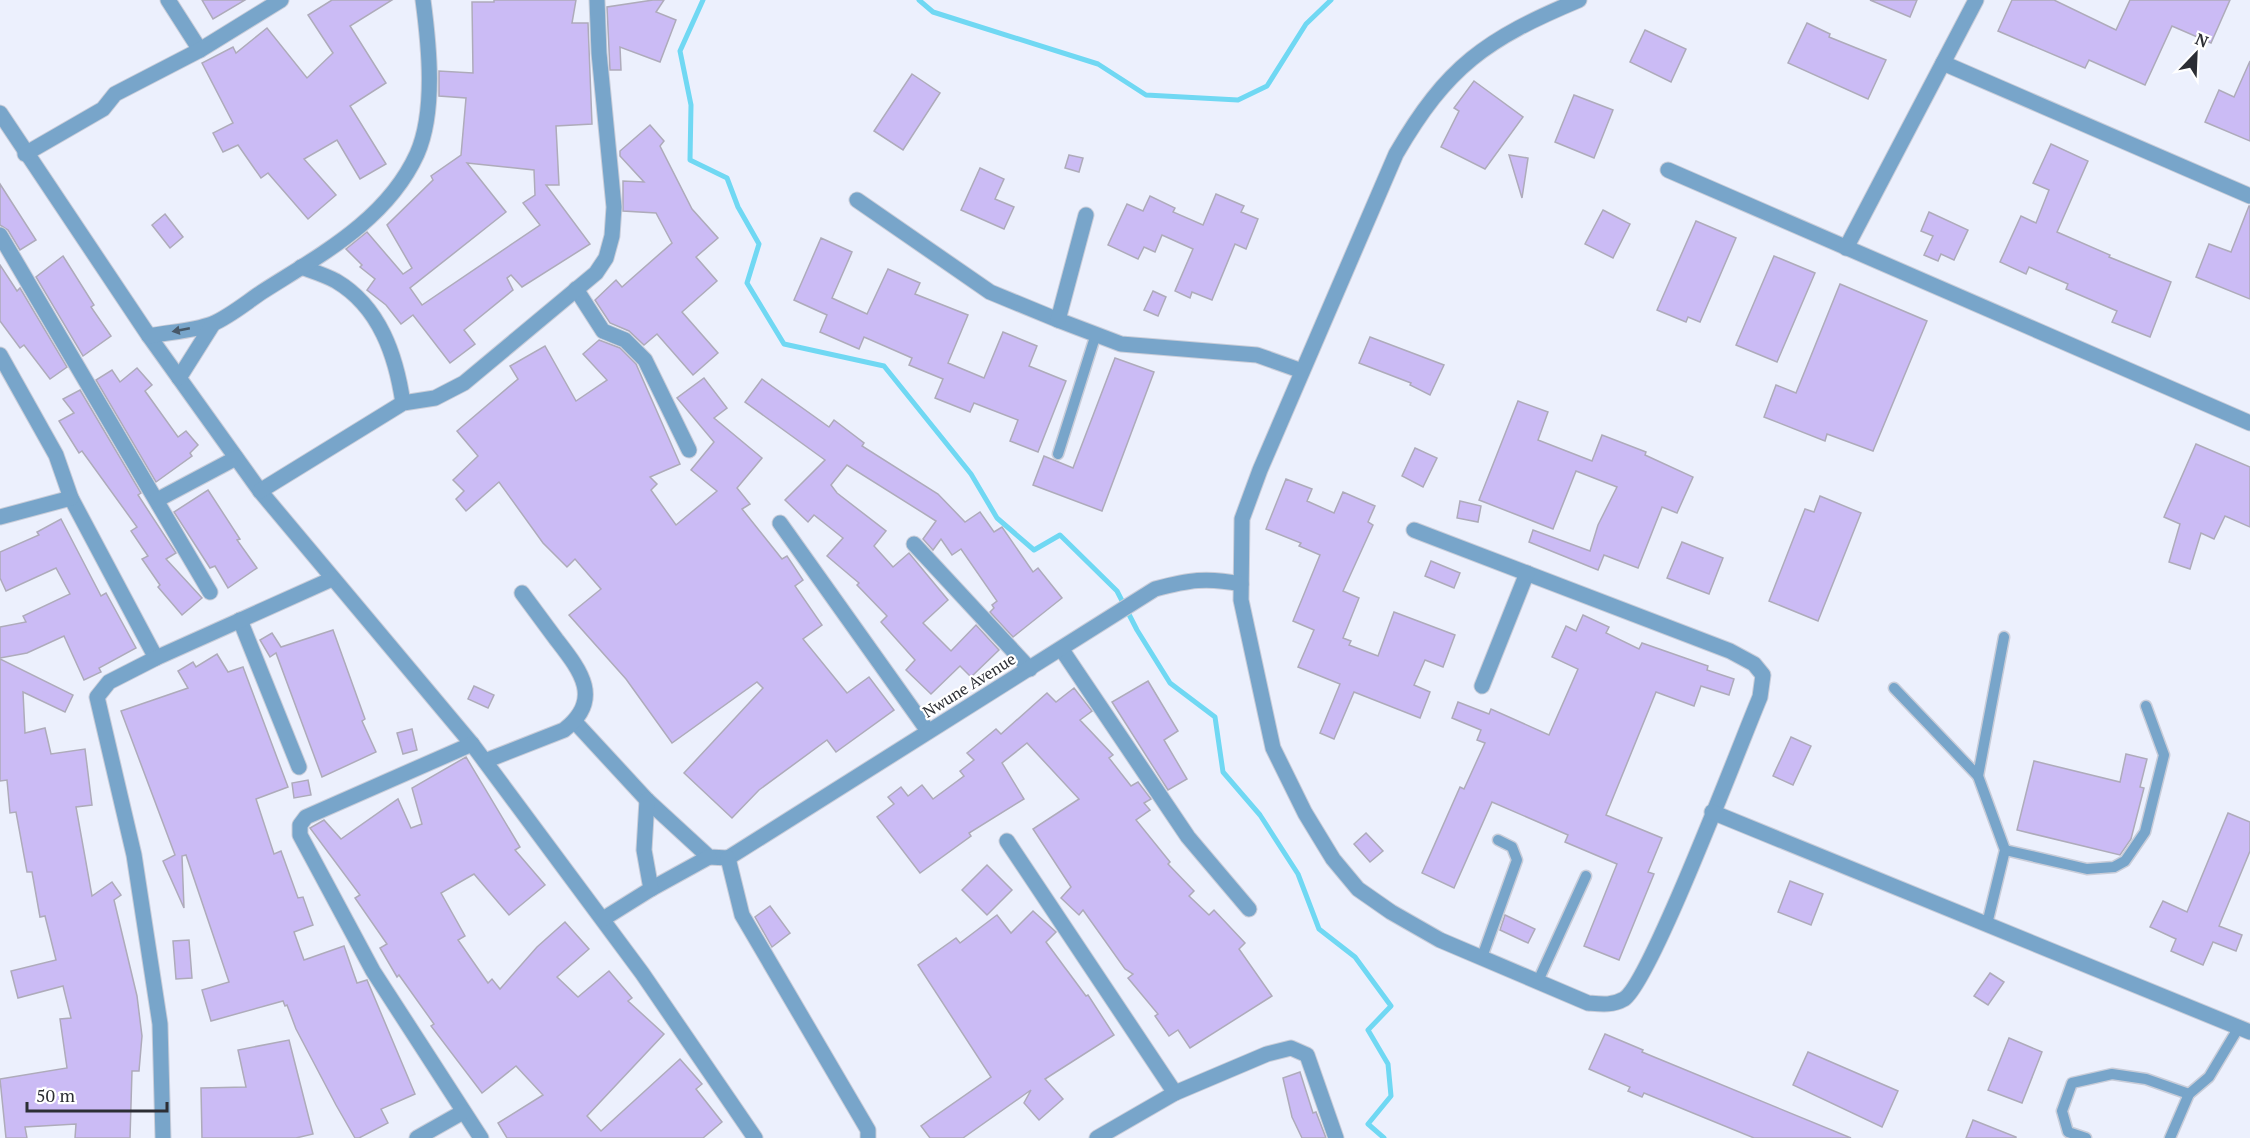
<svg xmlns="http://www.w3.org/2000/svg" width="2250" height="1138" viewBox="0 0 2250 1138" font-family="'PT Serif',serif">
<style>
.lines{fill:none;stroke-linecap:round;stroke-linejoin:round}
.stream{stroke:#70d8f3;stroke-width:5}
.building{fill:#cbbbf5;stroke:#aeabba;stroke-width:1.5;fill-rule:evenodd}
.service-casing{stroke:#c9cdd9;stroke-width:13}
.minor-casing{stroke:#c9cdd9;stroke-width:17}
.service{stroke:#78a5ca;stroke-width:10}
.minor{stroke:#78a5ca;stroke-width:15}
.oneway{fill:#475868}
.labels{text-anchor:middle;stroke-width:4.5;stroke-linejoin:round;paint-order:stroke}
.street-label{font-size:16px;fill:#2c2e34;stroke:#fff}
</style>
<rect width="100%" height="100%" fill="#ecf0fd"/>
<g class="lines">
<g class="stream">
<path d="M703,0l-23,51 11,54 -1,55 37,18 11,29 21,37 -12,39 37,61 100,22 87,108 26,44 37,32 26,-15 57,56 20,39 33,53 45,34 8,55 37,43 38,59 21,55 36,28 36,49 -23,24 20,34 3,32 -23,28 16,14"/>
<path d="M919,0l14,12 165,52 48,31 92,5 29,-14 39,-62 25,-24"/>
</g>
</g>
<g class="building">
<path d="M202,0h43l-32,19z"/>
<path d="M332,0h60l-42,26 36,57 -36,23 36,58 -26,15 -23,-39 -33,19 32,36 -28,24 -40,-46 -7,5 -23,-33 -15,7 -10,-19 20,-10 -31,-60 31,-16 3,6 31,-25 40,50 26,-25 -25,-38z"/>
<path d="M494,0h82l-4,23h16l4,101 -36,2 3,59h-13l44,59 -68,43 -11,-12 -4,3 6,12 -49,40 11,14 -25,19 -37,-48 -12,9 -15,-19 -19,-15 8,-11 -15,-12 2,-2 -16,-16 21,-17 36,42 9,-6 -25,-43 46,-45 -2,-4 30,-21 5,-57 -27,-2v-25l34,2 -1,-71h22zM467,163l67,7 1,25 -12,8 17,22 -118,80 -12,-17 96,-76z"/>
<path d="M653,0h11l-8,12 20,8 -16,42 -40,-15 1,23h-11l-3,-63z"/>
<path d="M1870,0h47l-7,17z"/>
<path d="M2012,0h42l62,30 14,-30h100l-19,43 -39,-17 -27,59 -56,-25 -4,8 -87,-37z"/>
<path d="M1807,23l23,11 -1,3 57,23 -18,39 -80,-36z"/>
<path d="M1645,30l41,19 -15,33 -41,-20z"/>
<path d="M2250,61v80l-45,-19 14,-32 15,7z"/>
<path d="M912,74l28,19 -37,57 -29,-19z"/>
<path d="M1474,81l49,36 -38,52 -44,-22 18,-36 -5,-3z"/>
<path d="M1574,95l39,15 -19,48 -39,-16z"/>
<path d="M650,125l14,16 -4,5 32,63 26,29 -22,19 21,24 -35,31 36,41 -25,22 -36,-41 -13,11 -15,-14 -19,-8 -15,-23 21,-20 6,7 50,-44 -16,-30 -33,-2v-30l21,1 -24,-26v-5z"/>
<path d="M2051,144l37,17 -31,71 53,23 -1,2 62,25 -21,55 -38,-15 5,-11 -51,-22 2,-5 -39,-17 -3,7 -26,-12 21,-46 15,7 13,-33 -16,-7z"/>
<path d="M1069,155l14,3 -4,14 -14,-4z"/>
<path d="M1509,155l19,3 -6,40z"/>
<path d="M980,168l24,11 -9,20 19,8 -10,22 -43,-19z"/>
<path d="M0,184l36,56 -16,10 -12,-20 -8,-5z"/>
<path d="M1216,194l28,12 -3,6 17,7 -12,30 -11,-5 -23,56 -20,-8 -2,6 -15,-7 18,-42 -31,-14 -7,17 -11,-5 -6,12 -30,-14 19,-41 16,7 7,-15 25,12 -2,4 30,13z"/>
<path d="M2249,206h1v93l-54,-22 13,-33 22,8z"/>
<path d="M1603,210l27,14 -17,34 -28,-14z"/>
<path d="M1929,212l39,18 -14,30 -13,-6 -3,7 -14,-6 9,-19 -12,-5z"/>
<path d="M165,214l18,23 -13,11 -18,-23z"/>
<path d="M1696,221l40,17 -36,84 -12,-5 -2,5 -29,-12z"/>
<path d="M821,238l31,14 -20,46 35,16 21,-45 32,14 -5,11 53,21 -20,48 36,15 19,-46 34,14 -8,20 37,15 -28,71 -28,-11 8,-21 -44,-17 -4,9 -35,-14 8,-19 -34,-14 3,-7 -48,-21 -5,12 -39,-17 7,-17 -33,-15z"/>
<path d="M63,256l31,49 -3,2 20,29 -28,20 -47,-79z"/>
<path d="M1774,256l41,17 -38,89 -41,-17z"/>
<path d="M0,265l17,26 3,-3 47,79 -17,12 -26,-34 -4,3 -20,-27z"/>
<path d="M1840,284l87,37 -54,130 -46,-17 -2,7 -61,-24 12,-32 20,8z"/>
<path d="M1153,291l13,6 -8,19 -14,-6z"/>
<path d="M1370,337l74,28 -14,30 -20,-10 1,-2 -52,-20z"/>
<path d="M599,340l21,8 16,16 44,100 -30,13 7,7 -6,6 25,35 41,-34 -26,-21 23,-28 -37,-44 27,-20 23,30 -13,10 48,40 -25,30 13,16 -8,5 40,50 5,-3 16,24 -8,6 27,39 -19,14 44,54 22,-16 25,33 -58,42 -9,-12 -68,50 -27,28 -48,-45 79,-85 -6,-6 -85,61 -46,-64 -57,-64 32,-26 -26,-30 -8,8 -24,-24 -44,-61 -33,29 -10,-12 8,-8 -11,-11 25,-24 -21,-25 61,-52 -8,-13 35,-20 31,55 31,-21 -24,-26z"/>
<path d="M1115,358l39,14 -52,139 -69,-26 11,-29 29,12z"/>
<path d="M137,368l15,17 -7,6 33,46 8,-6 12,14 -8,8 2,3 -36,26 -60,-102 16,-10 8,12z"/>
<path d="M762,379l67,48 5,-7 30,23 -2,3 76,48 27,28 15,-10 14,20 8,-5 31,45 5,-4 24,30 -49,39 -23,-25 4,-4 -2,-3 5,-4 -36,-52 -9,6 -11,-16 -8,11 -10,-11 13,-18 -89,-56 -16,20 6,8 49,38 -12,15 19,21 16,-14 39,47 -25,23 28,28 25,-26 23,25 -28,27 -11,-11 -29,28 -25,-24 9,-10 -34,-38 6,-6 -30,-31 2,-2 -32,-27 16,-18 -29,-23 -6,7 -23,-22 40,-40 -80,-58z"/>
<path d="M80,390l61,103 -3,2 38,58 -10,6 36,39 -20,17 -24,-28 2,-2 -18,-26 6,-3 -17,-25 6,-4 -55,-76 -3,2 -20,-32 15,-8 -11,-14z"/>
<path d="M1518,401l30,11 -10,28 54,21 10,-26 44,17 -1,3 48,22 -16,36 -15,-6 -24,61 -34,-13 -6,15 -69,-28 4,-12 57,21 8,-26 19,-38 -41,-16 -23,58 -74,-29z"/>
<path d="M2196,444l54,23v60l-25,-11 -11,23 -13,-6 -11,36 -21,-7 11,-38 -16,-7z"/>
<path d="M1415,448l22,10 -14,29 -21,-11z"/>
<path d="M1286,479l26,10 -5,12 27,12 9,-21 32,14 -7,16 5,3 -30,66 16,7 -16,40 8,3 -2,4 29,11 16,-44 61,23 -12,32 -18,-7 -11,25 16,7 -10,26 -66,-26 -20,47 -14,-6 20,-49 -42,-17 16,-37 -21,-9 27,-66 -21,-9 2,-3 -35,-14z"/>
<path d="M208,490l32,49 -3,1 20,28 -29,20 -13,-22 -5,2 -36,-56z"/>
<path d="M1820,496l41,17 -43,108 -49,-20 36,-92 9,3z"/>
<path d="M1460,501l21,5 -3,16 -21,-4z"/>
<path d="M61,519l40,77 5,-3 30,55 -37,20 2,4 -17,8 -20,-44 -37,17 -27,5v-31l26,-5 -3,-6 47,-22 -14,-26 -50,23 -6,-13v-26l39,-17 -2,-3z"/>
<path d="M1682,542l41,16 -14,36 -42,-16z"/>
<path d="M1431,561l29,12 -6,15 -29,-12z"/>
<path d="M1583,615l26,12 -3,6 33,16 3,-6 66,23 -1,4 27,9 -5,16 -28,-9 -7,20 -38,-14 -50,123 56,23 -14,34 6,2 -35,86 -35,-14 33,-82 -52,-22 3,-7 -76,-33 -38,86 -32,-15 38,-86 4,2 21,-46 -8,-3 4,-10 -29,-12 6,-16 31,12 2,-5 58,26 29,-66 -26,-12 14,-31 10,5z"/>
<path d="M333,630l32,89 -3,2 14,31 -54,25 -46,-124 -6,4 -10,-17 12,-7 9,14z"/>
<path d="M217,654l11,18 15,-5 45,120 -32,12 18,55 7,-3 17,47 5,-1 10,28 -19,7 10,28 40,-14 13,37 10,-3 48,114 -34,15 7,14 -29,15h-4l-19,-33 -40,-76 -9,-24 -2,1 -2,-5 -72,20 -9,-31 27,-8 -43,-127 -4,1 2,52 -21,-47 12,-6 -54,-144 67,-23 -10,-17 15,-9 3,5z"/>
<path d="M0,659l73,36 -8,17 -42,-20 2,41 20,-5 6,26 34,-5 7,56 -16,2 16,89 20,-14 9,13 -7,5 23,96 5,40 -3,35h-7l-2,67h-55l1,-14 -51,3 2,11h-21l-6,-59 67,-11 -7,-49 11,-1 -8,-32 -45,12 -7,-27 45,-11 -11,-44 -5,1 -8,-45h-5l-11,-60 -6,1 -3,-33 -7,1z"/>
<path d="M1148,681l30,50 -14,9 23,39 -19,11 -56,-88z"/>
<path d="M474,686l20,9 -6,13 -20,-9z"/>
<path d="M1074,688l18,23 -12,9 33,35 -4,3 22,28 7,-4 13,17 -7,4 6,7 -14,10 34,42 -2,2 26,27 -5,5 20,19 5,-5 31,33 -6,6 33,47 -82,52 -12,-18 -9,6 -14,-20 3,-2 -30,-36 5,-4 -8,-5 -42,-59 -4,5 -18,-17 10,-11 -38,-58 46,-30 -52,-56 -25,20 22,36 -55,34 2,3 -51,37 -43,-56 17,-13 -6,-7 13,-10 7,9 14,-11 11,14 31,-23 -4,-5 14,-11 -7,-7 29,-24 5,5 46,-41 9,9z"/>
<path d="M412,729l5,21 -14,4 -6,-21z"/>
<path d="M1791,737l20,9 -18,39 -20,-9z"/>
<path d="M2126,754l21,5 -7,28 4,1 -13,51 -11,16 -103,-25 17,-69 86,21z"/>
<path d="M466,757l54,90 -5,3 30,35 -36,30 -35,-41 -33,19 24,43 -7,4 30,43 4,-4 8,10 37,-42 28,-25 24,27 -32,28 21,20 31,-26 23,27 -4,3 36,33 -77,82 14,15 79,-72 22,25 -6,5 26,33 -19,16h-196l-9,-15 45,-28 -27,-29 -34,27 -51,-67 3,-2 -35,-49 -2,2 -17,-29 7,-4 -32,-46 5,-3 -50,-67 14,-8 17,19 57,-40 13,29 11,-4 -10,-36z"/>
<path d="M308,780l3,15 -17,3 -2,-15z"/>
<path d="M2228,813l22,9v29l-31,75 23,9 -6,16 -23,-9 -10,23 -32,-14 5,-12 -26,-12 13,-26 24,11z"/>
<path d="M1366,833l17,18 -13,11 -16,-18z"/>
<path d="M987,865l25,25 -25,25 -25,-25z"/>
<path d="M1790,881l33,13 -12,31 -33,-13z"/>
<path d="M770,906l20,27 -18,14 -17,-30z"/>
<path d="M1033,911l23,21 -10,10 40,54 2,-1 26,40 -69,44 18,20 -24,21 -15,-17 7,-13 -68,48h-33l-9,-12 70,-49 -73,-112 38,-27 4,5 37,-28 14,18z"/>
<path d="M1505,915l30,14 -7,14 -28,-13z"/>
<path d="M189,940l3,38 -16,1 -3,-38z"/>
<path d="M1990,973l14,9 -16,23 -14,-9z"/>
<path d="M1605,1034l38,16 -1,2 209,86h-97l-110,-45 -2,4 -14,-6 2,-4 -41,-18z"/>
<path d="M2009,1038l33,14 -20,51 -34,-13z"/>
<path d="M289,1040l24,94 -17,4h-94l-1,-50 45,-1 -8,-37z"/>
<path d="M1808,1052l90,39 -16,36 -89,-42z"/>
<path d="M1300,1072l13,41 3,-1 10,26h-24l-10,-21 -9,-39z"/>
<path d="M1973,1120l43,17v1h-50z"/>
</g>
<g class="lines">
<g class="service-casing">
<g id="service">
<path d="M1058,454l38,-120"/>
<path d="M1894,688l84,88 27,74 -18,74"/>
<path d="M1978,776l26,-139"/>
<path d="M2005,850l82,19 27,-2 11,-6 20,-29 19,-77 -18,-49"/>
<path d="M1482,957l35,-97 -5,-13 -14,-7"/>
<path d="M1538,981l48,-105"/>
<path d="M2086,1138l-18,-6 -6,-21 10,-28 40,-9 34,5 43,15"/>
<path d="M2170,1138l19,-44 20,-17 30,-50"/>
</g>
</g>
<g class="minor-casing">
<g id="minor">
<path d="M168,0l32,50"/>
<path d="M1943,63l307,133"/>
<path d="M0,113l149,223 111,155 212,253 170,229 113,165"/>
<path d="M25,154l78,-45 12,-15 85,-44 81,-50"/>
<path d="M1668,170l582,253"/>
<path d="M857,200l133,92 68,28 63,24 136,11 45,16"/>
<path d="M0,235l210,357"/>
<path d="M1846,248l130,-248"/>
<path d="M301,267c11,4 24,8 35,14 44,26 60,75 67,122"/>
<path d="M576,289l27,42 22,9 20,20 44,90"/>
<path d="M1058,320l28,-105"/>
<path d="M149,336c20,-4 44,-5 63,-12 17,-7 35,-22 50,-32 58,-37 125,-72 155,-138 19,-43 12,-109 6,-154"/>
<path d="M0,355l56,100 15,43 85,160"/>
<path d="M179,378l34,-54"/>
<path d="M260,491l143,-88 32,-5 29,-15 132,-110 10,-15 6,-22 2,-29 -15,-154 -2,-53"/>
<path d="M157,500l79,-42"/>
<path d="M0,517l71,-19"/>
<path d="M780,523l148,208"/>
<path d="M1414,530l316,121 24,13 9,11 -3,22c-19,45 -110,286 -136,302 -12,7 -24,5 -36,4l-148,-63 -49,-28 -33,-23 -25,-30 -28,-46 -32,-65 -32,-148 1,-81 18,-49 136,-316c51,-88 90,-115 183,-154"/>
<path d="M914,544l116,125"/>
<path d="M240,620l59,147"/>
<path d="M1062,650l126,187 61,72"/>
<path d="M1482,686l45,-113"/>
<path d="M575,722l72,78 62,57 19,1"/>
<path d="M472,744l-166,73 -6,8v10l73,136 108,167"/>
<path d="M485,761l79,-31c40,-31 16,-60 -8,-91 -11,-15 -22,-30 -34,-46"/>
<path d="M1712,812l538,220"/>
<path d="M1007,841l168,252"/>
<path d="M728,858l427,-269c34,-9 51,-12 86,-5"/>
<path d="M728,858l14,57 126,215v8"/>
<path d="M651,889l58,-32"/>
<path d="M603,919l48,-30 -7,-39 3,-50"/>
<path d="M163,1138l-3,-114 -26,-169 -37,-158 12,-15 47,-24 176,-79"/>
<path d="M417,1138l46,-26"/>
<path d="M1097,1138l78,-45 92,-39 24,-6 16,7 29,83"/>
</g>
</g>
<use href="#service" class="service"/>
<use href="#minor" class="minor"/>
</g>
<defs><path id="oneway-solid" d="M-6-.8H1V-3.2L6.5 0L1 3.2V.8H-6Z" transform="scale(1.5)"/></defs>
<use class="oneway" href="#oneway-solid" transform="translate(181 330) rotate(169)"/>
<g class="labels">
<g class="street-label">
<text transform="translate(969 685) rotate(-32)" y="6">Nwune Avenue</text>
</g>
</g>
<g transform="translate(2196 54) rotate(23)" stroke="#ffffff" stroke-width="4.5" paint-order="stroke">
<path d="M0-4.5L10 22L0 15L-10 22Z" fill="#2c2e34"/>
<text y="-9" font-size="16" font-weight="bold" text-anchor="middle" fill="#2c2e34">N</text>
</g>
<path d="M27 1102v9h140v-9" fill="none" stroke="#2c2e34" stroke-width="3"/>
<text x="36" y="1102" font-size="18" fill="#2c2e34" stroke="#ffffff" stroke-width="4.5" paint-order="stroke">50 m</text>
</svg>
